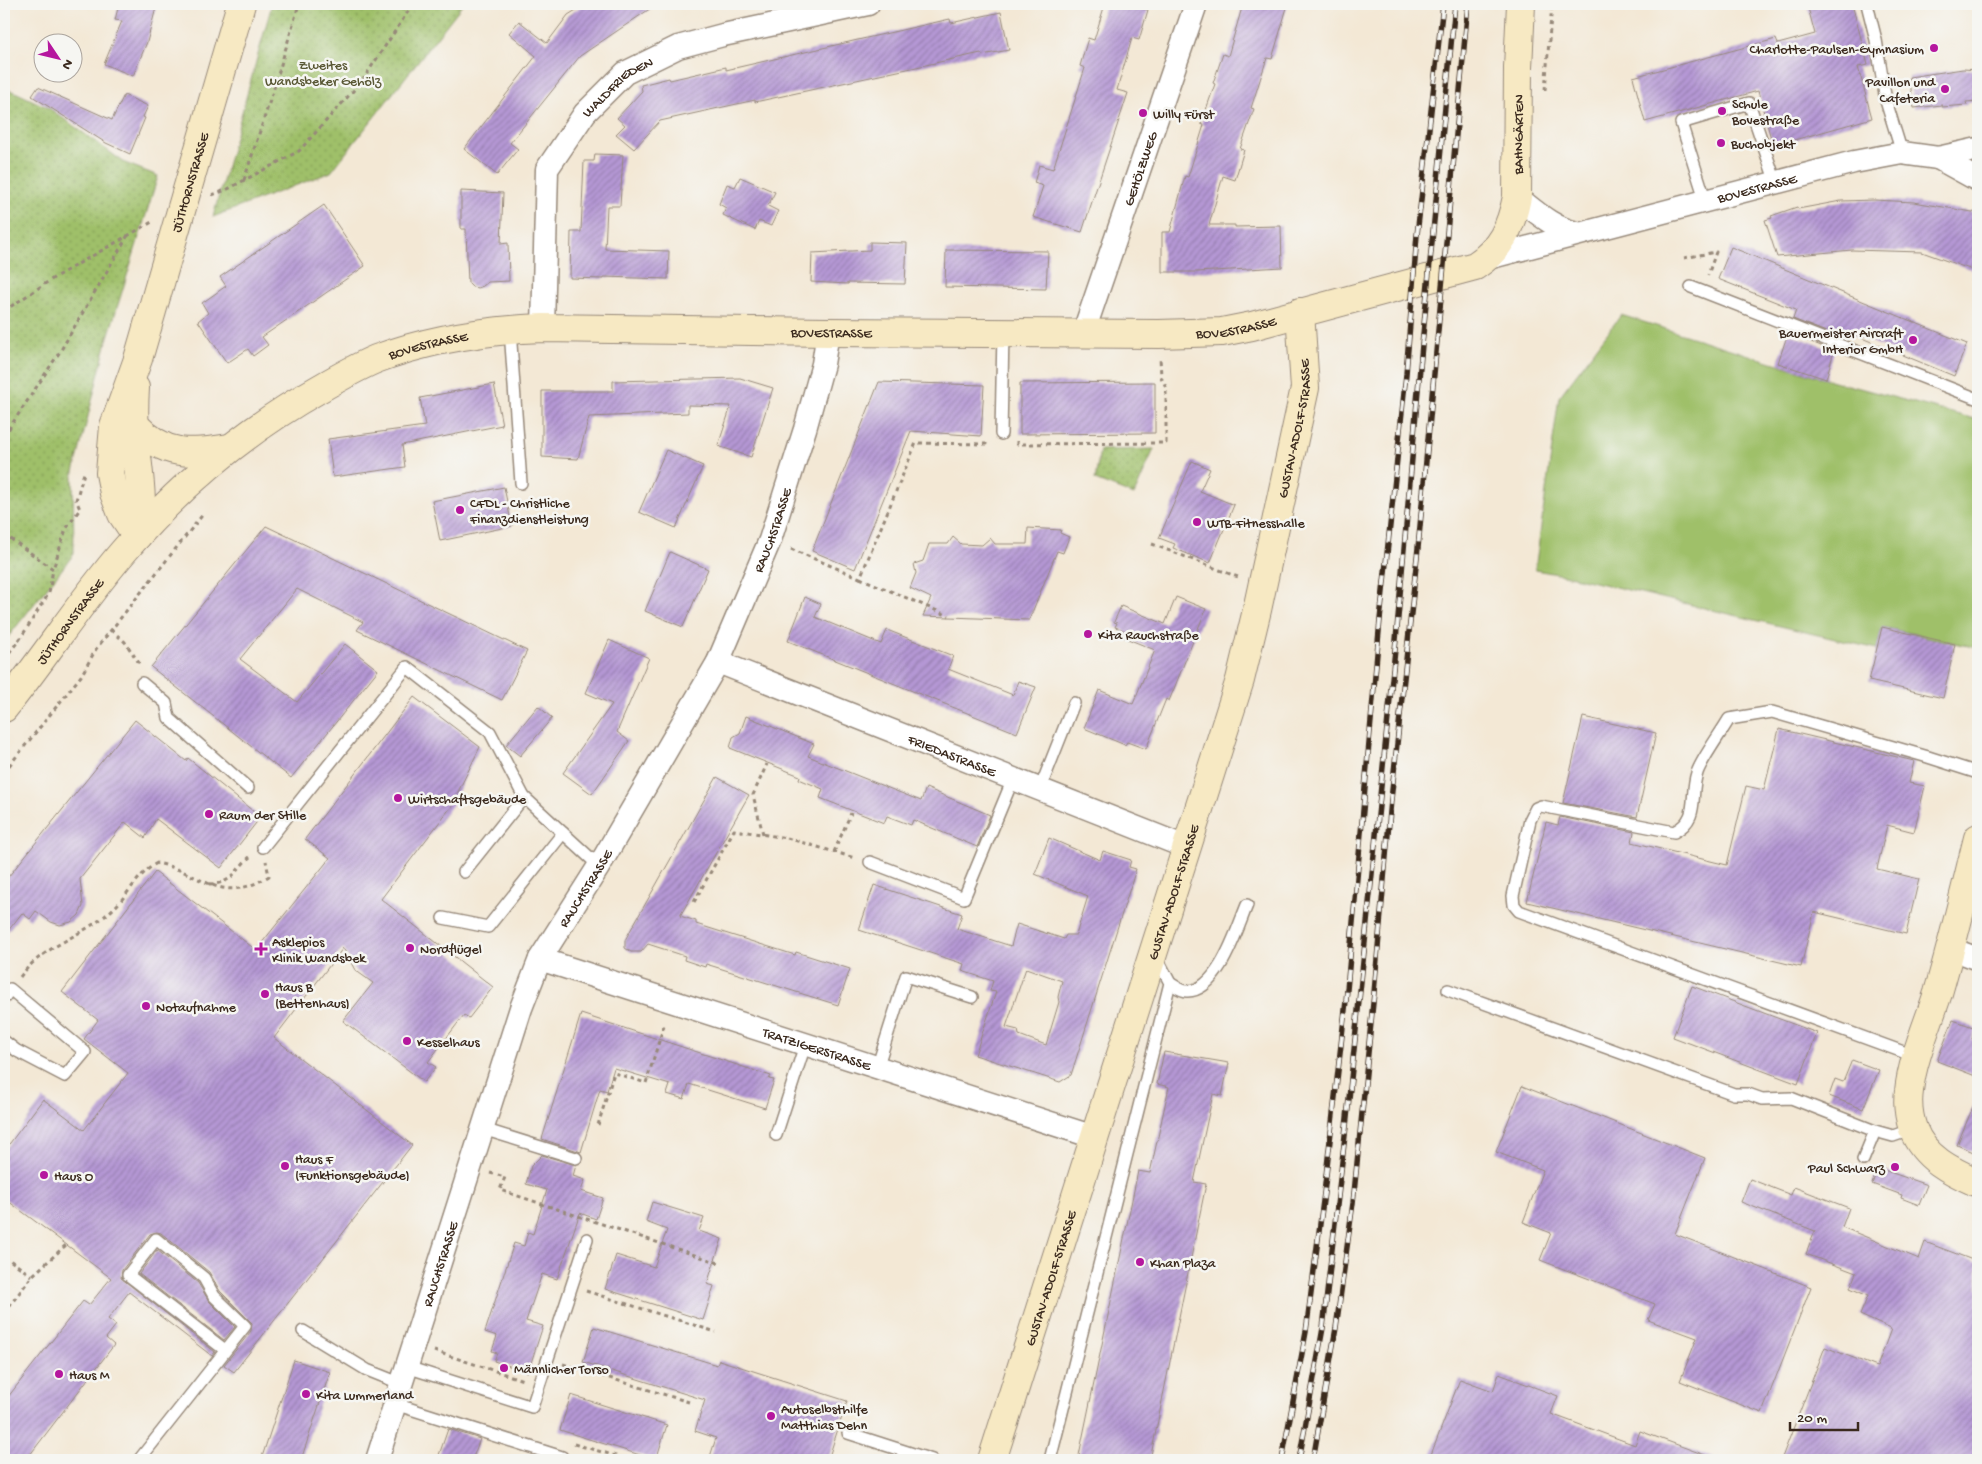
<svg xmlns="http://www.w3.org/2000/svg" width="1982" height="1464" font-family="'Gochi Hand',sans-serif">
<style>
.green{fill:#9fc069;stroke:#6d7544}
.park{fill:url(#park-dots);stroke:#6d7544}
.building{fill:url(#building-hatch);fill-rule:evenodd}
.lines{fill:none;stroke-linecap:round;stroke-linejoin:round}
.lane-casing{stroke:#97897a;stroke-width:14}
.street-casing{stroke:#97897a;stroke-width:25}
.secondary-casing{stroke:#97897a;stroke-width:30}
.path{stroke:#97897a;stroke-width:3;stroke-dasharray:4 4;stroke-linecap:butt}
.lane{stroke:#fff;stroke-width:11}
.street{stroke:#fff;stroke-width:22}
.secondary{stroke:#f7e9c3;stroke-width:28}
.rail-casing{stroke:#3b2a1e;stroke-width:5.5}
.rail{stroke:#f6f6f2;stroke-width:4;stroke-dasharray:11;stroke-linecap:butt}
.poi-dot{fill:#b5179e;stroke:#f6f6f2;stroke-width:2}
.labels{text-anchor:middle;stroke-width:5;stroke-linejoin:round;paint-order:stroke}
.poi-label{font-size:14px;fill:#3b2a1e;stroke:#f6f6f2;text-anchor:start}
.park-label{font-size:14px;fill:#595734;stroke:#f6f6f2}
.street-label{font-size:14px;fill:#3b2a1e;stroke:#f6f6f2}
</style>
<defs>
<pattern id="park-dots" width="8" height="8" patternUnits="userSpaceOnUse" patternTransform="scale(1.25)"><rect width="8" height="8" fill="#9fc069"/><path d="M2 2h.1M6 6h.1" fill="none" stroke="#839c56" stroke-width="1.8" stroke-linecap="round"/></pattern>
<pattern id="building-hatch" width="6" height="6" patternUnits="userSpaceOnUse" patternTransform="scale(1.25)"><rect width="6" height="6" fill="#b598d5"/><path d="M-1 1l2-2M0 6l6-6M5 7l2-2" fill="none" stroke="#947cac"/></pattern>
</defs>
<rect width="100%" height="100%" fill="#f6f6f2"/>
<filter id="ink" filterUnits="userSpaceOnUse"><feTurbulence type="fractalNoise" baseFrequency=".02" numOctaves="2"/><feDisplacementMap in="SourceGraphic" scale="10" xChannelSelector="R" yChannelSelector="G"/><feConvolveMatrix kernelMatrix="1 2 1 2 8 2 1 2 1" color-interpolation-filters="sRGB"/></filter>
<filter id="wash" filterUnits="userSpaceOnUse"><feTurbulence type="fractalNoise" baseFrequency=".0096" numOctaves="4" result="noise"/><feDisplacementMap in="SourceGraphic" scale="20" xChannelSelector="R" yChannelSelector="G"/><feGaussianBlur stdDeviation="1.12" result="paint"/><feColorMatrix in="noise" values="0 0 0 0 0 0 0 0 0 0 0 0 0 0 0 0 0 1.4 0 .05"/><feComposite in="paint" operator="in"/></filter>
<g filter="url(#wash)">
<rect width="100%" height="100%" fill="#f3e8d5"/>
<path class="green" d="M1621 315 1826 379 1978 420V648L1882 627 1877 649 1569 576 1535 570 1559 397Z"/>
<g class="park">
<path d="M272 4H463L331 172 213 217Z"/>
<path d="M4 89 13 91 49 108 125 163 158 176 108 337 73 476 74 554 4 642Z"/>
<path d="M1154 449 1134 495 1095 480 1100 450Z"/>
</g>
<g id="blocks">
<g class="building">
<path d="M119 4H157L147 42 133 76 104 64 122 21 115 20Z"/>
<path d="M586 4H657L580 56 510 143 518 149 497 175 464 149 536 56 509 33 519 21 547 43 568 15Z"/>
<path d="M1105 4H1126L1148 10 1139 40 1132 38 1117 90 1128 93 1082 232 1033 217 1043 186 1034 183 1039 165 1053 169 1085 68 1080 66 1088 38 1094 40Z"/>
<path d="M1243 4H1288L1272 59 1267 58 1251 108 1254 109 1240 149 1244 150 1235 180 1223 176 1209 225H1235V227L1281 226 1282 267 1197 272H1162V232H1170L1185 176 1188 177 1204 125 1201 124 1215 84 1213 83 1223 54 1228 56Z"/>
<path d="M1807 4H1852L1868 65 1858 67 1872 118 1773 146 1758 91 1645 122 1633 77 1776 39 1778 44 1815 34Z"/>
<path d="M1001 12 1009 50 982 55 981 53 755 102V100L660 121 634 149 616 134 625 125 617 118 642 91 641 85 669 78 670 80 726 67V70L950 19 951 23Z"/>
<path d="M1963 69 1978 70V101L1966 102 1967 105 1942 107V105L1914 108 1909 77Z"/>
<path d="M38 87 112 120 124 95 148 106 143 117 145 118 130 154 106 143 32 96Z"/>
<path d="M595 154 623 155 620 206H607L605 249 669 251 668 279 604 277V279L570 278 571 232H581L584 161H594Z"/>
<path d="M740 177 775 192 768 206 778 211 771 226 759 221 755 230 723 215 726 208 719 204 727 184 735 187Z"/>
<path d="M461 191 503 193 501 244 508 243 509 281 488 282 483 286 478 288 472 287 468 283 466 229H461Z"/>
<path d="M1874 200 1914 202 1978 213V272L1922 252 1852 250 1777 257 1765 220 1772 218 1771 216 1797 207 1798 209 1841 201Z"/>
<path d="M324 205 365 266 262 337 268 345 253 356 248 349 227 363 198 321 208 313 202 303 226 286 220 277Z"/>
<path d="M870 242 907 243 905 284 848 283V284L811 282 812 253 870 250Z"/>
<path d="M1731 247 1967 344 1954 376 1852 334 1851 337 1840 333 1839 337 1793 319 1796 310 1718 279Z"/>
<path d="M946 250 1048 251 1046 289 945 287Z"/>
<path d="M1788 333 1834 351 1826 379 1778 363Z"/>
<path d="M740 378 773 388 751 457 718 446 731 406 688 405V413L589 417 578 459 542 457V391H613V381Z"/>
<path d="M879 382 984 385 981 436 911 431 855 569 812 551Z"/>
<path d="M1155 382V433L1020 434V383Z"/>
<path d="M494 384 502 425 402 445 405 467 333 477 328 439 425 426 420 398Z"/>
<path d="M666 450 703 466 676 528 639 512Z"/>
<path d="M1192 461 1210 469 1200 491 1234 505 1210 563 1173 548 1175 544 1159 538Z"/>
<path d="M504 487 512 526 440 541 432 501Z"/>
<path d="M266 526 527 651 502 700 357 630 363 622 297 589 240 659 297 702 345 644 378 670 291 778 151 667Z"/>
<path d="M1028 528 1061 530 1060 533 1069 537 1063 553 1057 551 1029 620 923 616 931 598 910 588 916 573 914 564 923 561 929 544H948L953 537 961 544 982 545 990 538 995 544H1027Z"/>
<path d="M670 552 708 569 683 627 645 611Z"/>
<path d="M805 597 821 604 815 617 881 644 887 630 953 656 948 669 1013 695 1018 681 1036 687 1017 733 788 641Z"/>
<path d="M1176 597 1206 609 1169 701 1166 699 1146 749 1127 742 1125 745 1084 728 1099 690 1133 704 1155 650 1123 637 1126 631 1115 627 1117 623 1114 622 1121 606 1165 624Z"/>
<path d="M1882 627 1955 644 1943 698 1869 681Z"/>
<path d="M609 640 649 658 617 732 629 741 592 794 563 773 612 704 586 693Z"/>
<path d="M414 697 480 747 455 798 457 799 381 899 493 987 469 1018 464 1015 428 1062 436 1067 424 1082 343 1021 373 983 355 970 343 948 274 1038 412 1145 234 1372 224 1365 251 1331 252 1323 220 1291 209 1272 161 1233 157 1232 150 1234 122 1270 121 1278 215 1352 212 1356 129 1292 108 1319 116 1325 106 1338 114 1345 26 1460H4V1402L83 1301 89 1305 111 1278 4 1198V1151L43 1099 84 1130 128 1073 84 1039 98 1020 62 992 155 872 256 950 330 858 305 839Z"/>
<path d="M538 706 552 718 520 756 506 745Z"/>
<path d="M746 716 814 744 808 756 921 801 926 788 990 815 977 847 913 820 911 825 887 816 884 823 820 798 823 789 799 779 800 776 730 748 733 737 740 733Z"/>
<path d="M1583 717 1656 733 1637 817 1563 803Z"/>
<path d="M135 720 186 761 188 758 259 816 256 823 221 868 156 819 145 838 125 822 80 879 83 906 79 915 71 922 60 925 51 922 36 911 30 919 22 913 4 936V882Z"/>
<path d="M1779 729 1914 761 1909 783 1925 786 1914 832 1887 825 1877 869 1919 879 1906 934 1814 912 1801 967 1527 902 1546 822 1558 825 1560 817 1634 832 1632 842 1727 865 1746 786 1764 790Z"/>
<path d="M717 777 749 795 680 916 696 921V924L795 955 796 952 850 969 838 1005 706 964 705 967 684 960 685 956 648 944 641 952H631L625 948V940Z"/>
<path d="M1049 838 1100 860 1103 851 1131 860 1129 867 1136 869 1071 1075 1060 1082 975 1055 996 992 990 991 993 981 962 971 964 964 859 930 874 885 962 914 957 929 1011 946 1017 924 1064 939 1066 935H1076L1088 896 1035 874ZM1026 968 1062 981 1058 997 1059 1002 1046 1045 1019 1035 1018 1030 1006 1027Z"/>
<path d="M1692 986 1817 1033 1798 1084 1673 1037Z"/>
<path d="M581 1014 771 1076 769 1079 774 1080 765 1108 689 1084 684 1099 667 1094 670 1085 614 1068 607 1091 600 1089 581 1152 542 1139Z"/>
<path d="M1953 1020 1976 1028 1972 1039 1978 1042V1077L1937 1061Z"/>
<path d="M1164 1052 1229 1063 1222 1096 1213 1094 1194 1182 1206 1184 1150 1460H1078L1138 1171 1150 1173 1169 1087 1157 1084Z"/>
<path d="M1852 1060 1879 1070 1863 1109 1829 1096 1835 1079 1843 1082Z"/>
<path d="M1522 1086 1705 1158 1675 1234 1811 1287 1762 1413 1680 1381 1697 1338 1648 1320 1655 1304 1540 1260 1551 1233 1523 1222 1543 1170 1496 1152Z"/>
<path d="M1978 1095V1154L1957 1145Z"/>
<path d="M542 1155 576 1165 573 1176 585 1180 581 1191 603 1198 596 1219 580 1213 557 1279 542 1274 526 1321 543 1326 528 1372 494 1361 497 1353 492 1351 497 1336 485 1332 514 1243 524 1246 528 1232 533 1234 547 1190 526 1184 531 1166Z"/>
<path d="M1878 1168 1927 1185 1919 1205 1901 1198 1902 1195 1872 1184Z"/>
<path d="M1750 1179 1791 1195 1794 1187 1849 1208 1842 1227 1919 1259 1925 1242 1978 1262V1460H1781L1825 1347 1877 1367 1891 1329 1860 1315 1868 1296 1850 1288 1856 1273 1806 1254 1815 1231 1741 1202Z"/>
<path d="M652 1202 704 1218 699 1231 722 1239 707 1284 714 1286 703 1320 605 1289 616 1255 654 1267 667 1230 646 1222Z"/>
<path d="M157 1250 198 1283 209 1301 235 1327 224 1340 139 1274Z"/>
<path d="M594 1327 717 1365 719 1360 847 1401 828 1460H709L716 1438 695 1431 705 1400 583 1362Z"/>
<path d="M294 1360 330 1372 301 1460H261Z"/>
<path d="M1499 1374 1558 1396 1551 1414 1635 1445 1640 1431 1713 1458V1460H1429L1460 1379 1493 1391Z"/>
<path d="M571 1395 667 1425 656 1460 560 1430Z"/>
<path d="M448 1429 480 1439 472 1460H444L445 1457 439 1455Z"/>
</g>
</g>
</g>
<g filter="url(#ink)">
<use href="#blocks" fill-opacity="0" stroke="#97897a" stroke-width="1"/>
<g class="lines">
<g class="lane-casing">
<g id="lane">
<path d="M1867 4 1876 40 1886 101 1902 153"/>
<path d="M1706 202 1681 123 1749 103 1776 183"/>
<path d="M1691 287 1978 399"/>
<path d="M510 330 521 483"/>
<path d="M1001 434 1003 333"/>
<path d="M142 683 166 703 169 718 248 788"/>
<path d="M1040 789 1074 703"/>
<path d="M263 847 407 667 490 732 524 797 599 866"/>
<path d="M870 862 964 898 1013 779"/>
<path d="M464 872 524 797"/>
<path d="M443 918 488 927 563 833"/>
<path d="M1170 983C1175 986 1181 991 1187 991 1218 992 1237 929 1247 905"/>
<path d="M1448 990 1734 1094H1748L1762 1099 1791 1098 1875 1131 1863 1160"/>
<path d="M4 998 10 989 85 1052 65 1076 17 1051 4 1041"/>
<path d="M1917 1057 1519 911 1514 905 1513 896 1530 820 1536 808 1541 806 1674 832C1701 818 1689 797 1697 773 1701 760 1721 733 1729 719L1772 712 1928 757 1978 773"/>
<path d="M877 1068 906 976 972 997"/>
<path d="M483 1129 576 1158"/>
<path d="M1875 1131 1893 1136 1913 1129"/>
<path d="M776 1135 805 1045"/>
<path d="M303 1331 367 1370 402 1384"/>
<path d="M407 1367 532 1407 587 1239"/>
<path d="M395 1404 562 1457"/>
<path d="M848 1433 932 1460"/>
<path d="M139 1460 245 1326 214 1296 204 1278 156 1239 128 1275 225 1350"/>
<path d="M1050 1460 1170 983 1156 956"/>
</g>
</g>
<g class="street-casing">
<g id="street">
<path d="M1938 158 1978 180"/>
<path d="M1517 197C1536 212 1553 228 1577 233"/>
<path id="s1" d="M1488 258 1854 162 1902 153 1938 158 1978 149"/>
<path id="s2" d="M543 328 547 169 585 113 625 73 678 47 723 35 868 4"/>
<path id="s3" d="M1083 334 1196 4"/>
<path id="s4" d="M718 662 1188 848"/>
<path d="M1951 949 1978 959"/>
<path id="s5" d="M540 959 1094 1137"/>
<path id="s6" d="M377 1460 521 1008 540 959 599 866 718 662 770 540 805 429 823 364 828 332"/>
</g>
</g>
<g class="secondary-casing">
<g id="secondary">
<path d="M135 388C134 403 134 419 135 435 137 468 146 503 137 536"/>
<path d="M135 425C165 457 188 454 229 448"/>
<path id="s7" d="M137 536 122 514 114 493 110 473 114 426 138 359 241 4"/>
<path id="s8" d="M4 708C45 657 80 602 123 552 180 485 243 432 319 389 338 378 357 367 376 359 430 339 486 330 543 328L828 332 1159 334 1222 332 1252 326 1475 266C1501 249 1511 227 1517 197L1518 68 1521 4"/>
<path d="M1978 838C1965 890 1953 942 1938 993 1928 1024 1912 1060 1909 1091 1907 1104 1909 1117 1913 1129 1924 1158 1951 1171 1978 1183"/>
<path id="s9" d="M992 1460 1240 680 1257 610 1305 388 1300 312"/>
</g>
</g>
<g class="path">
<path d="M1545 90 1552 4"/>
<path d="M244 180 274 88 299 4"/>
<path d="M212 195 226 190 299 151 362 81 413 4"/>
<path d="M1684 258 1716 252 1708 275"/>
<path d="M4 311 55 277 152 222"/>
<path d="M4 436 61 350 128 235"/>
<path d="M1017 441V444L1166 443V387L1161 377 1160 357"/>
<path d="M4 534 53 569 66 529 80 509 76 500 84 473"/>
<path d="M1152 544 1238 577"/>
<path d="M791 549 860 578 916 443 986 444V442"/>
<path d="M860 578 949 616"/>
<path d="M111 630 125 642 141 666"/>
<path d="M4 659 20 639 49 593 53 569"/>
<path d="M4 772 81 676 96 649 204 513"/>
<path d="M763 834 753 795 767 764"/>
<path d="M834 852 851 813"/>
<path d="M209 884C234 884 234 870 250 857"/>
<path d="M694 902 734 830 787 838 855 858"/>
<path d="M20 977C44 944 86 936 115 907 129 893 139 873 157 863 204 873 219 907 269 876L266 861"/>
<path d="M598 1125 614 1073 646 1083 665 1022"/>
<path d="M490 1173 505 1177 500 1190 722 1264"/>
<path d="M4 1256 32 1276"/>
<path d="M586 1291 716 1332"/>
<path d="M4 1313 32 1276 66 1245"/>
<path d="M434 1351 523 1380"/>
<path d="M563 1364 689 1402"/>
<path d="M574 1444 630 1460"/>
</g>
<use href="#lane" class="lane"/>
<use href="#street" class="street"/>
<use href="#secondary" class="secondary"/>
<g class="rail-casing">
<g id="rail">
<path d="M1282 1460 1306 1332 1324 1193 1346 1001 1380 620 1406 374 1417 235 1443 4"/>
<path d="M1299 1460 1323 1328 1347 1118 1396 640 1422 345 1455 4"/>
<path d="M1313 1460 1336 1328 1353 1203 1374 993 1391 800 1418 548 1468 4"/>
</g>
</g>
<use href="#rail" class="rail"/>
</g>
</g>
<g class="poi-dot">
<circle cx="1934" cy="48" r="5"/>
<circle cx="1945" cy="89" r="5"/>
<circle cx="1722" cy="111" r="5"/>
<circle cx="1143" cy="113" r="5"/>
<circle cx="1721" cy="143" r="5"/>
<circle cx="1913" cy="340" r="5"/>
<circle cx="460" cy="510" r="5"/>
<circle cx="1197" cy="522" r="5"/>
<circle cx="1088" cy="634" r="5"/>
<circle cx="398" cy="798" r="5"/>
<circle cx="209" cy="814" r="5"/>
<circle cx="410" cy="948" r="5"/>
<path d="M258.5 941.5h5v5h5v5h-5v5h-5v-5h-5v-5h5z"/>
<circle cx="265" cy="994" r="5"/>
<circle cx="146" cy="1006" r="5"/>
<circle cx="407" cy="1041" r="5"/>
<circle cx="285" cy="1166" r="5"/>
<circle cx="1895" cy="1167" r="5"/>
<circle cx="44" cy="1175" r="5"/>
<circle cx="1140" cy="1262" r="5"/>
<circle cx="504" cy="1368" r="5"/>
<circle cx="59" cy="1374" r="5"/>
<circle cx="306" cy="1394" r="5"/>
<circle cx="771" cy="1416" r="5"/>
</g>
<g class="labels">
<g class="poi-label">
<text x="1924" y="53" text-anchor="end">Charlotte-Paulsen-Gymnasium</text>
<text x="1935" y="86" text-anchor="end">Pavillon und<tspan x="1935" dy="16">Cafeteria</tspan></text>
<text x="1732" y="108">Schule<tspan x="1732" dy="16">Bovestraße</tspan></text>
<text x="1153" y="118">Willy Fürst</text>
<text x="1731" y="148">Buchobjekt</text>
<text x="1903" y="337" text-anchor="end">Bauermeister Aircraft<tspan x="1903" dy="16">Interior GmbH</tspan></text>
<text x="470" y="507">CFDL - Christliche<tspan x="470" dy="16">Finanzdienstleistung</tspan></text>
<text x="1207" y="527">WTB-Fitnesshalle</text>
<text x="1098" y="639">Kita Rauchstraße</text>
<text x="408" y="803">Wirtschaftsgebäude</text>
<text x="219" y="819">Raum der Stille</text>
<text x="272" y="946">Asklepios<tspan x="272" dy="16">Klinik Wandsbek</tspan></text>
<text x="420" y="953">Nordflügel</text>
<text x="275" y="991">Haus B<tspan x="275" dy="16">(Bettenhaus)</tspan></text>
<text x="156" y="1011">Notaufnahme</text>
<text x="417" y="1046">Kesselhaus</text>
<text x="295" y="1163">Haus F<tspan x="295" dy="16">(Funktionsgebäude)</tspan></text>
<text x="1885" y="1172" text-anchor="end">Paul Schwarz</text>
<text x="54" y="1180">Haus O</text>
<text x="1150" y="1267">Khan Plaza</text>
<text x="514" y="1373">Männlicher Torso</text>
<text x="69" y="1379">Haus M</text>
<text x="316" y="1399">Kita Lummerland</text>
<text x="781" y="1413">Autoselbsthilfe<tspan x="781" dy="16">Matthias Dehn</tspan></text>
</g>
<g class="park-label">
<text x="323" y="69">Zweites<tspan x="323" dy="16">Wandsbeker Gehölz</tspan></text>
</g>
<g class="street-label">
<text dy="5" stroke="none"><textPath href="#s2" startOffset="269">WALDFRIEDEN</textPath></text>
<text dy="5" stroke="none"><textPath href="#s8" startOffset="1774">BAHNGÄRTEN</textPath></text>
<text dy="5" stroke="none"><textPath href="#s3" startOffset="175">GEHÖLZWEG</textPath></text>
<text dy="5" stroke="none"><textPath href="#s7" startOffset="372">JÜTHORNSTRASSE</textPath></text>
<text dy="5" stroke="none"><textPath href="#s1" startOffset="278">BOVESTRASSE</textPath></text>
<text dy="5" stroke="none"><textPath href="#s8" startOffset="1381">BOVESTRASSE</textPath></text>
<text dy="5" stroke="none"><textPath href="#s8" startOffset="976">BOVESTRASSE</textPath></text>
<text dy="5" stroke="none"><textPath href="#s8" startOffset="571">BOVESTRASSE</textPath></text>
<text dy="5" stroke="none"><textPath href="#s9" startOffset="1076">GUSTAV-ADOLF-STRASSE</textPath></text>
<text dy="5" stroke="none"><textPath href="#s6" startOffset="1016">RAUCHSTRASSE</textPath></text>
<text dy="5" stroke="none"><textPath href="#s8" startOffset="109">JÜTHORNSTRASSE</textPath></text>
<text dy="5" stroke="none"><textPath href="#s4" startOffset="252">FRIEDASTRASSE</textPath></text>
<text dy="5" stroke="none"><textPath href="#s6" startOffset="611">RAUCHSTRASSE</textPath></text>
<text dy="5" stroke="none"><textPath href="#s9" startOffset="596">GUSTAV-ADOLF-STRASSE</textPath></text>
<text dy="5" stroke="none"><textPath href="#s5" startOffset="291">TRATZIGERSTRASSE</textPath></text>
<text dy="5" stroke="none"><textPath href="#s6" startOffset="206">RAUCHSTRASSE</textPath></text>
<text dy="5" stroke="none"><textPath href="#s9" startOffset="191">GUSTAV-ADOLF-STRASSE</textPath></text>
</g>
</g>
<rect width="1982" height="1464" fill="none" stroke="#f6f6f2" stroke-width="20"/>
<g transform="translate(58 58) rotate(125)"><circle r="24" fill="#f6f6f2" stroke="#aba49d"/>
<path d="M0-4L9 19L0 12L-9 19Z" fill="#b5179e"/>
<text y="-8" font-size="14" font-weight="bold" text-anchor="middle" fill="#3b2a1e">N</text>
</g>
<path d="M1790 1422v8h68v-8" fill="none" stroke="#3b2a1e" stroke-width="2.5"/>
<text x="1797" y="1422" font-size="15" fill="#3b2a1e" stroke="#f6f6f2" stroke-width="4" paint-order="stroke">20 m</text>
</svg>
